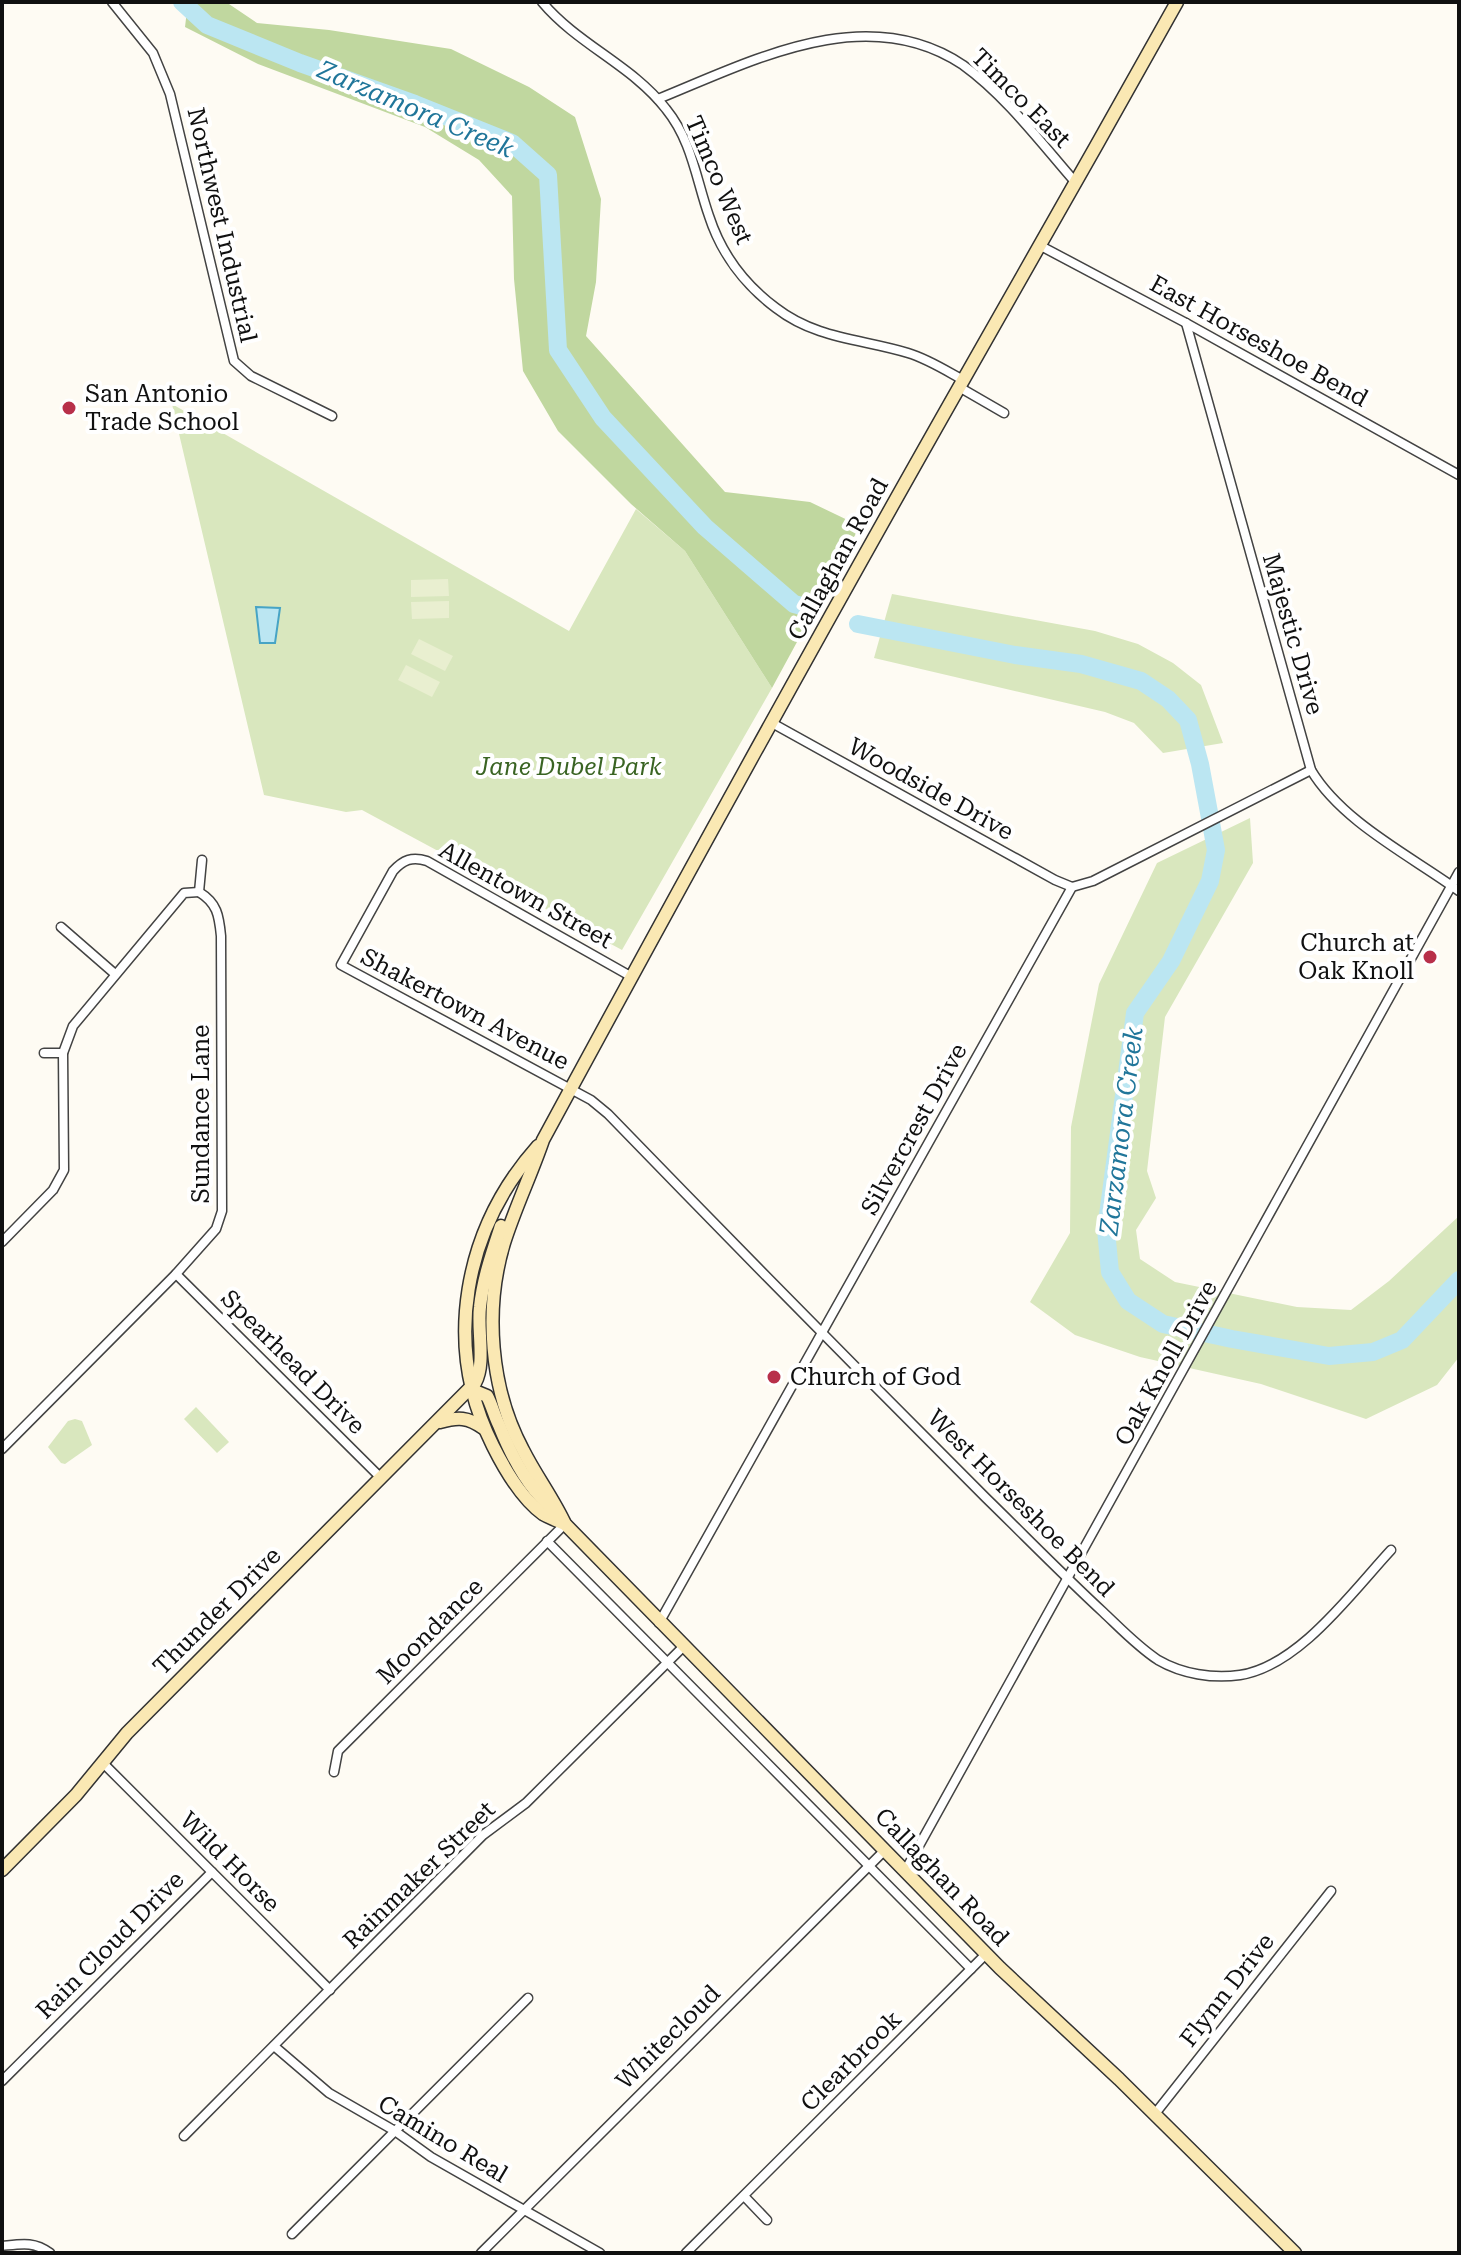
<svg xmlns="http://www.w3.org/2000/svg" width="1461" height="2255" font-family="'Roboto Serif',serif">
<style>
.green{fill:#d9e7be}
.forest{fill:#c0d79f}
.pitch{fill:#e9efd0}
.water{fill:#bbe6f2;stroke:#47a4c5;stroke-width:2}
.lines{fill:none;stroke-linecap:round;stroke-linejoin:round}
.river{stroke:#bbe6f2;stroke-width:18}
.street-casing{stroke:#434343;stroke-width:11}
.secondary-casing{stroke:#323232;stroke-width:15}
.street{stroke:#fff;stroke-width:8}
.secondary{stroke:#fae8b3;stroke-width:12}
.poi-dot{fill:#b8304a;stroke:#fff;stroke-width:3}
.labels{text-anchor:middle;stroke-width:8;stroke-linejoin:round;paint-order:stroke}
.street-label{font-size:24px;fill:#101010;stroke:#fff}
.poi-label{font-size:24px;fill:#101010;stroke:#fff;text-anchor:start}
.park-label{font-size:24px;font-style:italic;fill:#3a6423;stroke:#fff}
.water-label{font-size:26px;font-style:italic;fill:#20769a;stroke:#fff}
</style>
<rect width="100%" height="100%" fill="#fefbf3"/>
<g class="green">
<path d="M172 404 569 631 636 509 685 551 772 688 622 950 362 810 346 812 264 795Z"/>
<path d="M892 594 1095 631 1138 644 1173 663 1201 685 1223 743 1163 753 1134 723 1105 712 874 658Z"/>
<path d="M1250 818 1253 863 1165 1017 1147 1171 1156 1198 1136 1230 1140 1259 1175 1282 1297 1307 1351 1310 1389 1281 1459 1216V1357L1437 1385 1366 1419 1261 1384 1140 1357 1075 1335 1030 1302 1070 1233 1071 1127 1099 984 1157 863Z"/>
<path d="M196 1407 229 1442 217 1453 184 1419Z"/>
<path d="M75 1419 82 1421 92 1445 65 1464 61 1463 48 1447 68 1421Z"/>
</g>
<path class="forest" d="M188 2H226L257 23 329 30 451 49 529 87 575 117 601 199 596 282 586 336 725 492 810 502 860 526 772 688 685 551 631 504 558 431 523 371 514 279 512 196 479 160 425 127 258 64 185 27Z"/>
<g class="pitch">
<path d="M448 579 449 596 411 597V580Z"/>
<path d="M449 601V618L412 619 411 602Z"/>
<path d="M419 639 453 656 445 671 411 654Z"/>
<path d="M406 665 440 682 432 697 398 680Z"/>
</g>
<path class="water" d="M256 607 280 608 275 643H260Z"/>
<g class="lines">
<g class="river">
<path d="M182 2 207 25 300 63 415 104 512 143 548 175 558 350 603 418 705 527 794 604 813 609"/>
<path d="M858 624 1015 655 1081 664 1141 681 1168 699 1188 720 1200 764 1216 850 1210 881 1171 961 1135 1013 1106 1230 1110 1272 1128 1301 1163 1324 1232 1339 1329 1356 1373 1352 1402 1340 1459 1280"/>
</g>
<g class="street-casing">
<g id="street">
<path d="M112 2 153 53 170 94 234 361 251 376 332 416"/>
<path d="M542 2C578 45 632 65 666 109 692 141 696 179 709 216 721 253 745 285 776 308 816 339 862 339 908 353 928 359 945 370 963 380"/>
<path d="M658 99C752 61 866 0 963 65 1006 96 1041 143 1076 183"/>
<path d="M1039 245 1186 323 1459 475"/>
<path d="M1186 323 1311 770C1342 822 1411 856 1459 891"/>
<path d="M959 387 1004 413"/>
<path d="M772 723 1055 880 1072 887"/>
<path d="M199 892 202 860"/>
<path d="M61 927 115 974"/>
<path d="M632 977 427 861C412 856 403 860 393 871L341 965 591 1100 608 1114C733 1243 859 1371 986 1498 1025 1536 1063 1575 1103 1612 1121 1629 1138 1647 1158 1660 1182 1674 1213 1679 1240 1675 1299 1666 1352 1592 1391 1550"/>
<path d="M44 1053H63"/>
<path d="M2 1242 53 1190 64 1170 63 1053 73 1026 184 893 199 892"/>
<path d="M176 1274 381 1478"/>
<path d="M2 1449 176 1274 216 1229 222 1211 221 936C219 915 217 903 199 892"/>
<path d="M547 1541 971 1969"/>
<path d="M659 1623 1072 887 1093 881 1311 770"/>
<path d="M102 1762 330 1990"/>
<path d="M334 1772 338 1751 565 1524"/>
<path d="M905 1871 1459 872"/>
<path d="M274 2046 329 2093 395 2131 431 2157 600 2253"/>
<path d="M2 2081 212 1872"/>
<path d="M1154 2115 1331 1891"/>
<path d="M184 2136 483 1835 526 1803 684 1646"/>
<path d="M744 2196 767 2220"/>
<path d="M292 2234 528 1998"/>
<path d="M2 2246C21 2244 34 2241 50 2253"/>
<path d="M481 2253 885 1850"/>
<path d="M686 2253 986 1954"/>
</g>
</g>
<g class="secondary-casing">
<g id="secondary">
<path d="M1177 2C1106 130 1033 256 961 384 819 634 680 887 543 1140 531 1175 515 1208 504 1243 484 1309 490 1389 523 1450 536 1476 553 1498 565 1524L1000 1968 1119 2079 1295 2253"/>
<path d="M538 1146C464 1229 442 1345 493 1446 504 1468 522 1499 543 1514 550 1518 558 1521 565 1524"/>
<path d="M470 1389 487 1396C492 1405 494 1415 499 1425 511 1455 530 1494 558 1512"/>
<path d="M440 1422C458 1417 468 1417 483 1428"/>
<path d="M2 1870 76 1795 127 1733 475 1383C486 1363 477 1330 480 1307 483 1279 492 1253 501 1226"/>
</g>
</g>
<use href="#street" class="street"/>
<use href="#secondary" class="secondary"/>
</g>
<g class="poi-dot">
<circle cx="69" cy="408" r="8"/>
<circle cx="1430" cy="957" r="8"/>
<circle cx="774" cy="1377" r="8"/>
</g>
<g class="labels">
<g class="street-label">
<text transform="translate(1021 98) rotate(45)" y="8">Timco East</text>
<text transform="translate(719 180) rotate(67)" y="8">Timco West</text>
<text transform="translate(222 225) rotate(77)" y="8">Northwest Industrial</text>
<text transform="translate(1259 341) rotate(29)" y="8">East Horseshoe Bend</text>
<text transform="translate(838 559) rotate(-61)" y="8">Callaghan Road</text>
<text transform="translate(1293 634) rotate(74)" y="8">Majestic Drive</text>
<text transform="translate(931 789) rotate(29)" y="8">Woodside Drive</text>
<text transform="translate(526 895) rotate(29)" y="8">Allentown Street</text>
<text transform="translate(465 1009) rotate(28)" y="8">Shakertown Avenue</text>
<text transform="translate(201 1114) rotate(-90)" y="8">Sundance Lane</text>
<text transform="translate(914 1129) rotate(-61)" y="8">Silvercrest Drive</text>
<text transform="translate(293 1362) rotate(45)" y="8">Spearhead Drive</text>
<text transform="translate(1166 1363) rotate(-61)" y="8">Oak Knoll Drive</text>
<text transform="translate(1021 1503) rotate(45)" y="8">West Horseshoe Bend</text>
<text transform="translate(217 1611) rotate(-45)" y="8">Thunder Drive</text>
<text transform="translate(430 1631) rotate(-45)" y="8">Moondance</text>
<text transform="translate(230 1862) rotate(45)" y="8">Wild Horse</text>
<text transform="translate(419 1875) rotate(-44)" y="8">Rainmaker Street</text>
<text transform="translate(942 1877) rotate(46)" y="8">Callaghan Road</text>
<text transform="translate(110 1945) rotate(-45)" y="8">Rain Cloud Drive</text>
<text transform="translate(1227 1990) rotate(-52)" y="8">Flynn Drive</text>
<text transform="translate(668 2037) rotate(-45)" y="8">Whitecloud</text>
<text transform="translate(851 2061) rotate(-45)" y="8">Clearbrook</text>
<text transform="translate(443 2139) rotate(31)" y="8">Camino Real</text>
</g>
<g class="poi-label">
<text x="85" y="402">San Antonio<tspan x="85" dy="28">Trade School</tspan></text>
<text x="1414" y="951" text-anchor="end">Church at<tspan x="1414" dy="28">Oak Knoll</tspan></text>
<text x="790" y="1385">Church of God</text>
</g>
<g class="park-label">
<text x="569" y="775">Jane Dubel Park</text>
</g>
<g class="water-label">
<text transform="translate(416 109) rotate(23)" y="9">Zarzamora Creek</text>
<text transform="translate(1121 1131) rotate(-83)" y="9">Zarzamora Creek</text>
</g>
</g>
<rect width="1461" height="2255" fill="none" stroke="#101010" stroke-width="8"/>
</svg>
